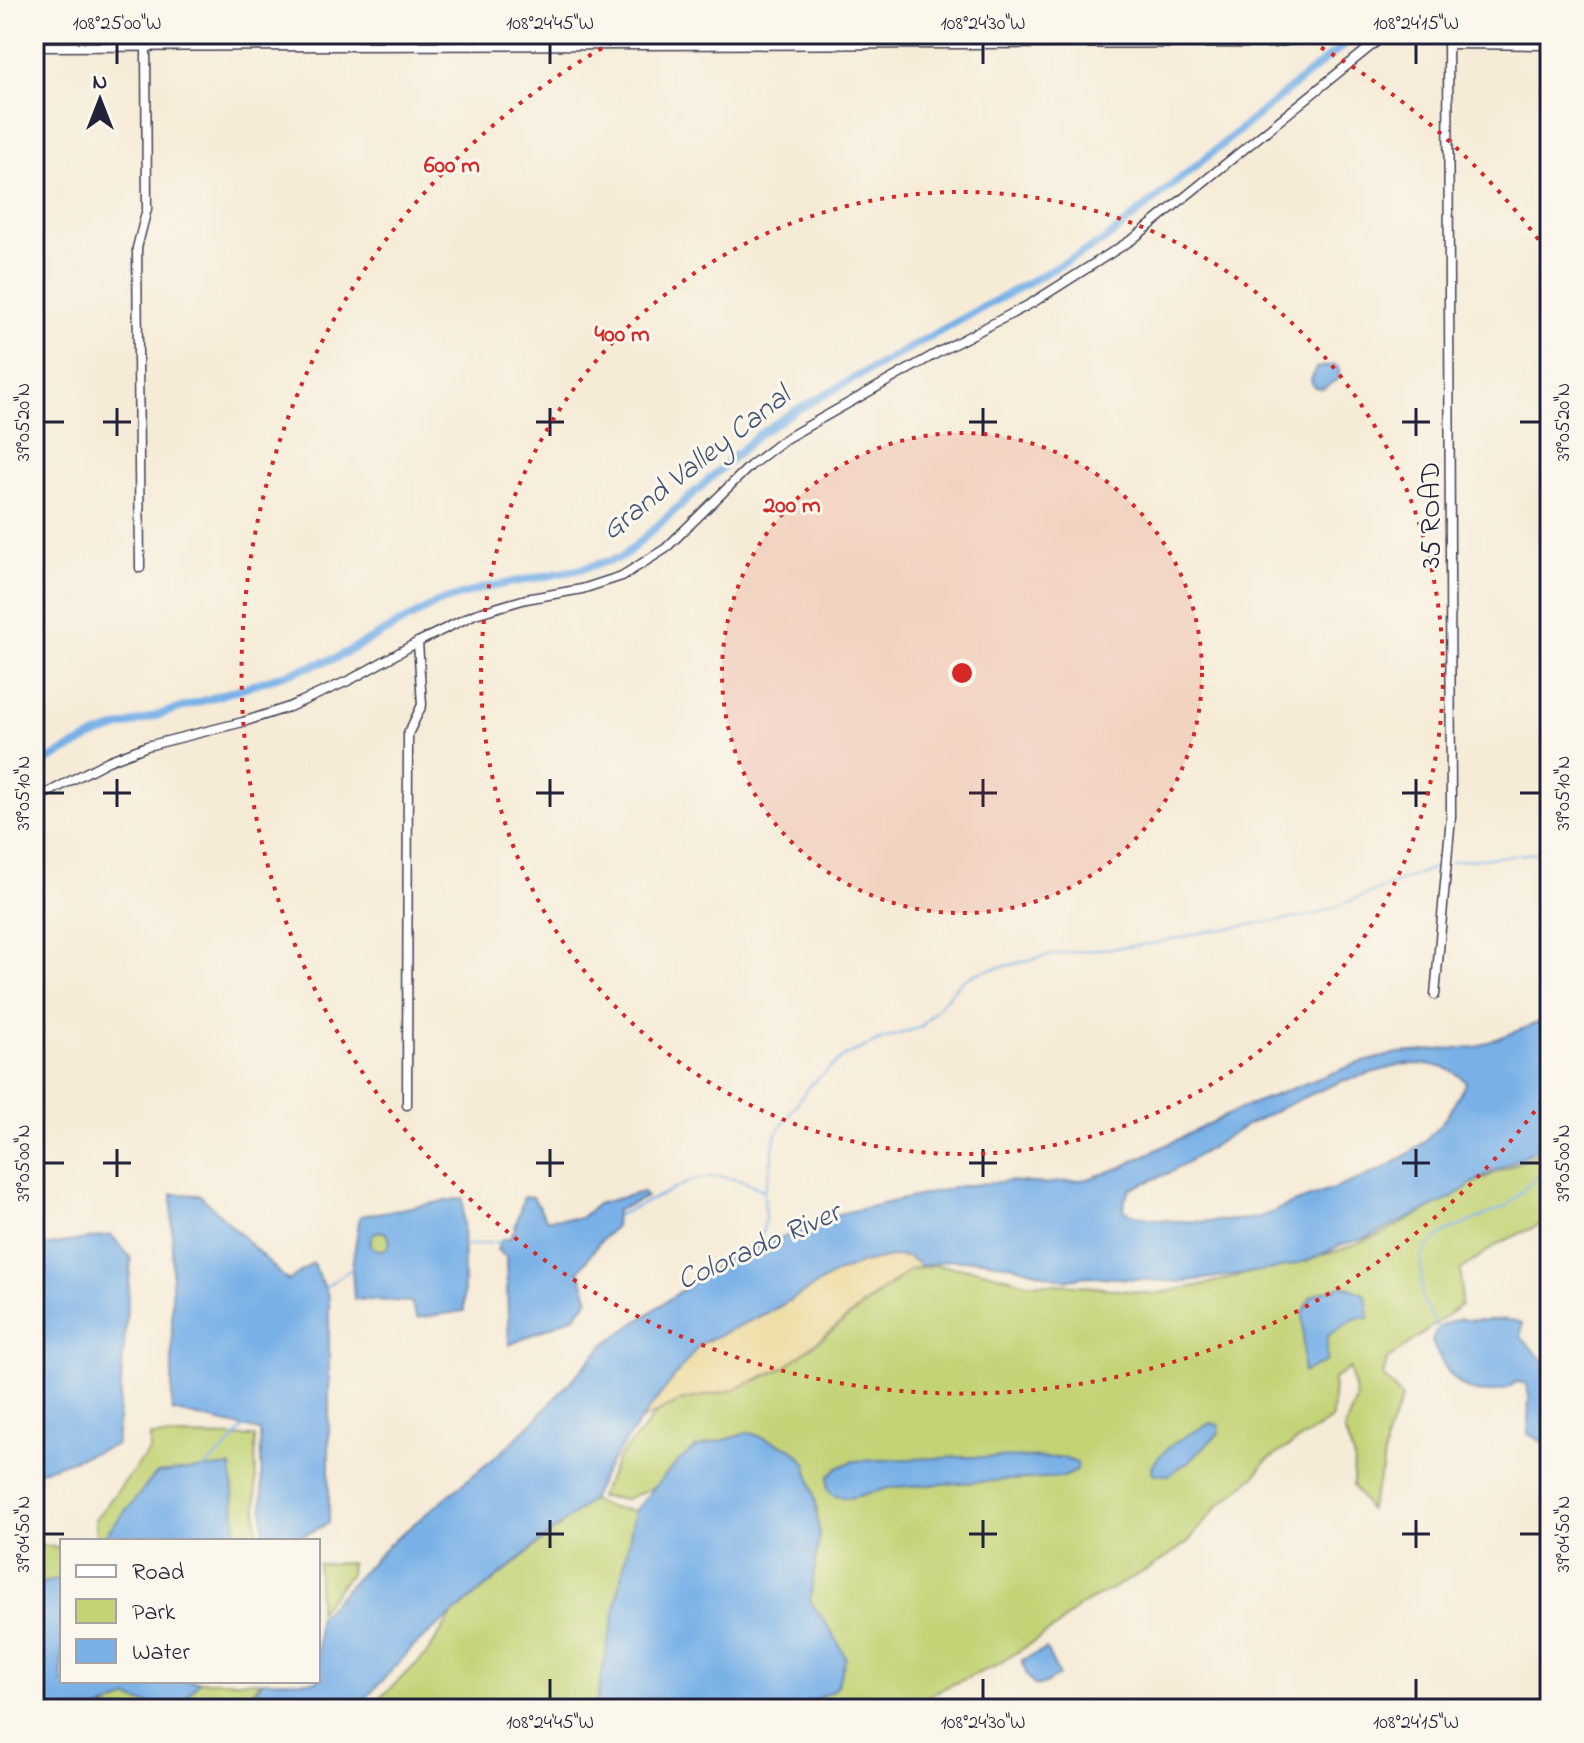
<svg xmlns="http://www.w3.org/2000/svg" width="1584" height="1743" font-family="'Indie Flower',sans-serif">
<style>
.green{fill:#c3d376;stroke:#727a58;stroke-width:2}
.sand{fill:#eeda9e;stroke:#887e6c;stroke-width:2}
.water{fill:#78b0e7;stroke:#4d6991;stroke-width:2;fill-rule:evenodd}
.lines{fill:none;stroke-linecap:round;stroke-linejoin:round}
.stream{stroke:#78b0e7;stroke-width:2}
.canal{stroke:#78b0e7;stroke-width:8}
.minor-casing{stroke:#424052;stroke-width:11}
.minor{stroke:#fff;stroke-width:8}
.ticks{fill:none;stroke:#22223b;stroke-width:3}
.ring{fill:none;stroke:#d62828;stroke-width:4;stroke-dasharray:4 8}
.labels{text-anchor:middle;stroke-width:6;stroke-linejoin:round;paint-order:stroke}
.street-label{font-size:28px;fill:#22223b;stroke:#fbf7ec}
.water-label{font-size:30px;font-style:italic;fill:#405477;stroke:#fbf7ec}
.centre{fill:#d62828;stroke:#fbf7ec;stroke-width:4}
.ring-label{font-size:24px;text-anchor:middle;font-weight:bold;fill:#d62828;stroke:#fbf7ec;stroke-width:6;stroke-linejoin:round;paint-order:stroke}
.neatline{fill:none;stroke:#22223b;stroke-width:3}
.ticks-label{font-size:20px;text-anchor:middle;fill:#22223b}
</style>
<rect width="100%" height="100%" fill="#fbf7ec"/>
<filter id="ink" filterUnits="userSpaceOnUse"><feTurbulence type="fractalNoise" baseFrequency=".0125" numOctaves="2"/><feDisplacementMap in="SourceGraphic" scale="16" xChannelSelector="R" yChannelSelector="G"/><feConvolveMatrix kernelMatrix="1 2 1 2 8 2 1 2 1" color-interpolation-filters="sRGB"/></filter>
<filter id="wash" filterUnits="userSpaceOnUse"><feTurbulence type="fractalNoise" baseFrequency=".006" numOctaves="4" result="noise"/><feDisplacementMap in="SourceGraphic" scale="32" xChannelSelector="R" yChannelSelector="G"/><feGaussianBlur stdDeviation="1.8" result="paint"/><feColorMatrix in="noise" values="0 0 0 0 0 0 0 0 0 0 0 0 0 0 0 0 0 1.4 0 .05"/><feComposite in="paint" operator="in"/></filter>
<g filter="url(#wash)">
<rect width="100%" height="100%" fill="#f6ebd7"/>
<g class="green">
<path d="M1550 1148V1220L1499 1243 1461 1270V1305L1387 1360 1383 1376 1402 1398 1386 1438 1382 1470 1369 1510 1353 1485 1354 1459 1344 1430 1356 1399 1350 1368 1334 1379 1332 1419 1266 1461 1254 1477 1217 1507 1187 1543 1152 1567 1078 1607 1057 1627 995 1666 937 1691 907 1709H797L804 1706 810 1601 819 1537 816 1504 806 1463 793 1449 748 1432 733 1439 695 1448 654 1487 626 1499 599 1497 619 1457 659 1411 683 1400 760 1379 785 1367 910 1270 933 1265 979 1270 1028 1283 1077 1285 1154 1294 1207 1284 1343 1249 1384 1233 1428 1210 1467 1186Z"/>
<circle cx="380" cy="1241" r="10"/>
<path d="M150 1436 255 1437 257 1541H96L95 1519 150 1450Z"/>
<path d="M591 1500 611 1508 638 1511 599 1709H368L426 1655 452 1615Z"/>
<path d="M34 1543 62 1549V1681H261L238 1709H34Z"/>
<path d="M351 1563 350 1574 318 1612V1564Z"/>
</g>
<path class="sand" d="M896 1256 908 1257 922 1266 910 1270 881 1291 785 1367 733 1390 683 1400 640 1421 700 1344 773 1310 837 1273 862 1263Z"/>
<g class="water">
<path d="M1335 365 1339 369V378L1323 389 1314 387 1311 380 1316 368Z"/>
<path d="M1550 1018V1143L1480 1178 1452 1198 1368 1237 1340 1245 1310 1260 1275 1269 1181 1282 1086 1276 1064 1280 1019 1267 984 1260H950L922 1266 908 1257 896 1256 862 1263 837 1273 773 1310 700 1344 640 1421 605 1471 591 1500 414 1646 356 1709H243L263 1681H318V1618L387 1546 505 1449 537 1418 605 1344 738 1251 781 1238 839 1214 961 1186 1009 1181 1044 1184 1088 1179 1122 1167 1241 1108 1356 1064 1398 1053 1476 1047ZM1405 1064C1428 1064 1450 1064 1466 1082 1453 1108 1441 1128 1419 1146 1387 1173 1331 1189 1291 1204 1278 1209 1265 1217 1251 1219 1221 1222 1150 1225 1124 1210L1125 1199 1130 1189 1171 1172 1247 1125 1300 1099 1342 1081Z"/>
<path d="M643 1192 646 1197 616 1211 615 1226 598 1244 579 1271 589 1299 575 1316 509 1345 506 1257 497 1250 502 1239H509L514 1231 524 1196 533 1197 546 1219 581 1218 597 1204Z"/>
<path d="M172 1194 200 1195 288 1281 313 1263 329 1297V1523L292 1541H264L260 1431 172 1411Z"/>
<path d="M463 1198 464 1311 417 1318 411 1302 354 1299 352 1266 360 1216ZM380 1231 386 1233 390 1241 387 1249 378 1250 371 1246C370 1238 372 1233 380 1231Z"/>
<path d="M111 1235 131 1258 116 1445 34 1473V1259L43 1246Z"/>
<path d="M1343 1285 1366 1295 1369 1318H1357L1327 1336V1361L1303 1373V1313L1311 1296Z"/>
<path d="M1461 1319C1482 1323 1504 1316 1522 1323L1521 1337 1542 1359 1549 1372 1545 1420 1550 1431V1446L1528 1434 1529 1395 1525 1383 1516 1382C1508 1389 1502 1390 1492 1392 1460 1398 1443 1367 1432 1342 1435 1327 1448 1321 1461 1319Z"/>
<path d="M1211 1423 1219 1425V1433L1189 1461 1169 1475 1153 1474 1152 1467C1164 1445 1189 1434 1211 1423Z"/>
<path d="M748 1432 793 1449 806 1463 816 1504 819 1537 810 1601 832 1632 846 1658 836 1689 797 1709H595L635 1511C648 1495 680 1454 699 1447 715 1441 732 1440 748 1432Z"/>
<path d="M965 1457 1063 1458 1077 1463V1471L1063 1477 893 1487 850 1498 834 1496 828 1490V1477L839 1467 854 1461Z"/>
<path d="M231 1466 237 1541H100L157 1473Z"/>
<path d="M62 1578V1681H200L177 1709H164L128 1698 99 1709H34V1585Z"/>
<path d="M1046 1649 1059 1676 1041 1686 1034 1685 1027 1675 1022 1660Z"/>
</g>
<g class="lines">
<g class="stream">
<path d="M1450 862 1536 853"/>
<path d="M616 1216 696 1179 719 1176 743 1181 763 1190"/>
<path d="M761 1244 765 1217 764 1191 770 1172 775 1136 809 1086 845 1056 880 1040 921 1027 962 980 980 972 1055 954 1152 944 1204 932 1314 915 1444 864"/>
<path d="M463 1246 501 1242"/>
<path d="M325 1287 353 1268"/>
<path d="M1440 1329 1433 1320 1422 1298 1421 1258 1427 1247 1444 1233 1507 1206 1550 1163"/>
<path d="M201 1470 224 1451 245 1426"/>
</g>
<path class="canal" d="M34 767 96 735 336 658 439 602 483 588 577 570 623 557 758 435 793 412 1104 241 1357 34"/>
</g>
</g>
<g filter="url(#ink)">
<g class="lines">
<g class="minor-casing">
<g id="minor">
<path d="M1448 44 1550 45"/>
<path d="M34 47 1273 43 1330 34"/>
<path d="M140 568 137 248 147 209 146 46"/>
<path d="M34 800 108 761 147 746 243 722 289 707 350 680 418 642 475 614 526 599 582 589 622 576 665 549 750 466 785 439 939 352 1032 303 1133 239 1386 34"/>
<path d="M1435 995 1451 816 1448 34"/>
<path d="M407 1105 408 734 422 705 418 642"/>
</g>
</g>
<use href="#minor" class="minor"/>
</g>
</g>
<path class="ticks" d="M117 44V64M550 44V64M983 44V64M1416 44V64M117 408V436M550 408V436M983 408V436M1416 408V436M44 422H64M103 422H131M536 422H564M969 422H997M1402 422H1430M1520 422H1540M117 779V807M550 779V807M983 779V807M1416 779V807M44 793H64M103 793H131M536 793H564M969 793H997M1402 793H1430M1520 793H1540M117 1149V1177M550 1149V1177M983 1149V1177M1416 1149V1177M44 1163H64M103 1163H131M536 1163H564M969 1163H997M1402 1163H1430M1520 1163H1540M550 1520V1548M983 1520V1548M1416 1520V1548M44 1534H64M536 1534H564M969 1534H997M1402 1534H1430M1520 1534H1540M550 1679V1699M983 1679V1699M1416 1679V1699"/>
<circle cx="962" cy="673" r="240" fill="#d62828" fill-opacity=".12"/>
<g class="ring">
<circle cx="962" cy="673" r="240"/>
<circle cx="962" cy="673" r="481"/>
<path d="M1549 1092A721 721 0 1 1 624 36M1300 36A721 721 0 0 1 1549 254"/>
</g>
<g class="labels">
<g class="street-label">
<text transform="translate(1429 515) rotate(-90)" y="10">35 ROAD</text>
</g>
<g class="water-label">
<text transform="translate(695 462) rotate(-38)" y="10">Grand Valley Canal</text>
<text transform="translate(758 1245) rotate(-24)" y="10">Colorado River</text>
</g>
</g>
<circle cx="962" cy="673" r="12" class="centre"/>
<g class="ring-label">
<text x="452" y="172">600 m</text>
<text x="622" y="341">400 m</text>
<text x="792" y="512">200 m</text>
</g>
<rect width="1584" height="1743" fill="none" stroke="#fbf7ec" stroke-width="88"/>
<rect x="60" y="1539" width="260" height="144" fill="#fbf7ec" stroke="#a4a2a5" stroke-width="2"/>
<rect x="76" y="1565" width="40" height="12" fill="#ffffff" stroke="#a4a2a5" stroke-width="2"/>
<text x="132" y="1579" font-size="24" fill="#22223b">Road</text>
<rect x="76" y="1599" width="40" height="24" fill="#c3d376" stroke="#a4a2a5" stroke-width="2"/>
<text x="132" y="1619" font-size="24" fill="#22223b">Park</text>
<rect x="76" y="1639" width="40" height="24" fill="#78b0e7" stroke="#a4a2a5" stroke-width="2"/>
<text x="132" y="1659" font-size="24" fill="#22223b">Water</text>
<g transform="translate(100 100)" stroke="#fbf7ec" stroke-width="6" paint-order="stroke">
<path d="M0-6L14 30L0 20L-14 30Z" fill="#22223b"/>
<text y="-12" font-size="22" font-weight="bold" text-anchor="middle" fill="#22223b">N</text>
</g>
<rect x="44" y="44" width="1496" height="1655" class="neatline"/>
<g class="ticks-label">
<text x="117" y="29">108°25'00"W</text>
<text x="550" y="29">108°24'45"W</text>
<text x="983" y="29">108°24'30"W</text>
<text x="1416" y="29">108°24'15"W</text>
<text transform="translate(22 422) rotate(-90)" y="7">39°05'20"N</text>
<text transform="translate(1562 422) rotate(-90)" y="7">39°05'20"N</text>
<text transform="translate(22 793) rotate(-90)" y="7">39°05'10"N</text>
<text transform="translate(1562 793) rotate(-90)" y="7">39°05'10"N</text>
<text transform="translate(22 1163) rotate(-90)" y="7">39°05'00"N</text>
<text transform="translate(1562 1163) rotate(-90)" y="7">39°05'00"N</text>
<text transform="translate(22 1534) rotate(-90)" y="7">39°04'50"N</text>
<text transform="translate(1562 1534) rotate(-90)" y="7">39°04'50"N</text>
<text x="550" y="1728">108°24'45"W</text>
<text x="983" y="1728">108°24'30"W</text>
<text x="1416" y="1728">108°24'15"W</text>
</g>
</svg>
